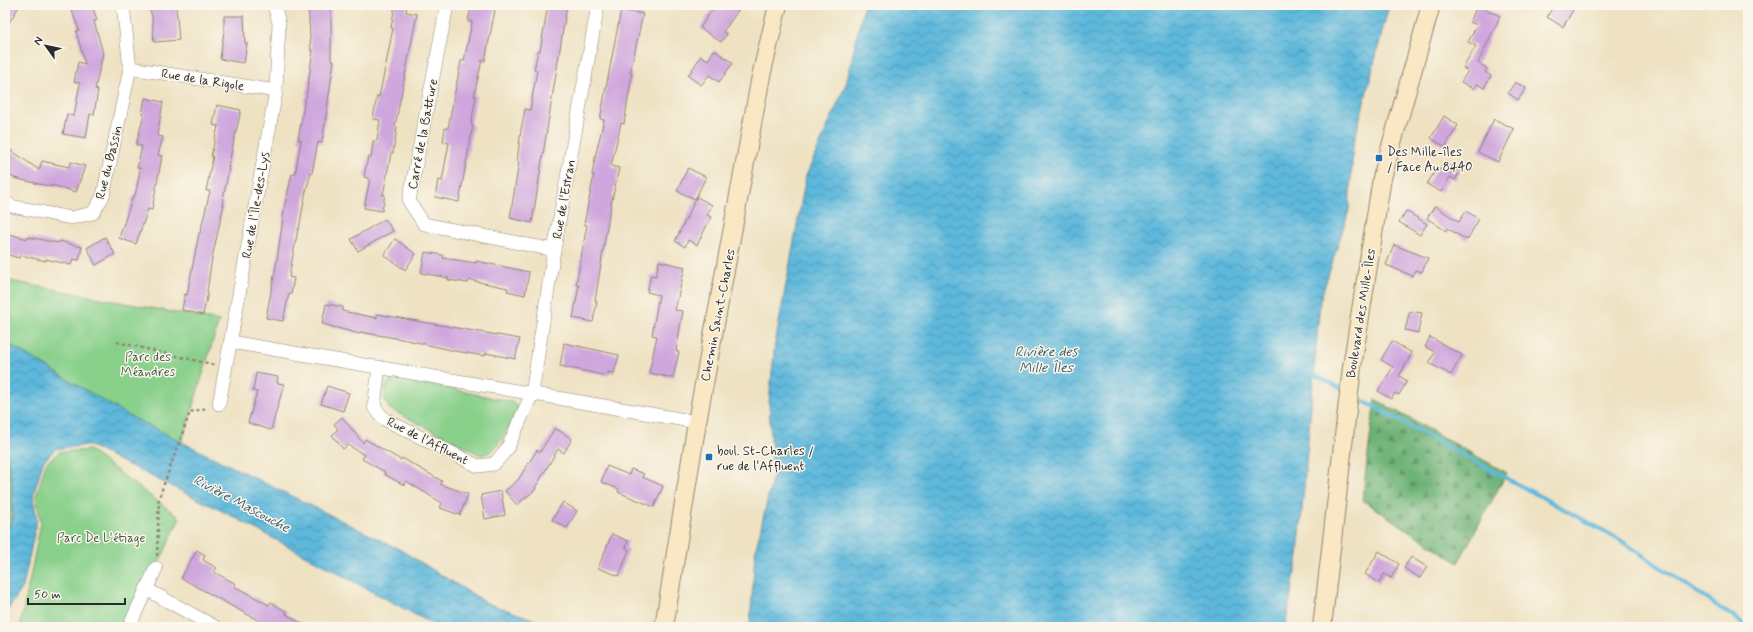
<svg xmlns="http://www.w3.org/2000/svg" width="1753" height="632" font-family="Mynerve,sans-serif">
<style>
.green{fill:#89d08b;stroke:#5a7e5b}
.forest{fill:url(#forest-firs);stroke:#4c6e51}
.water{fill:url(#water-waves);stroke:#447283}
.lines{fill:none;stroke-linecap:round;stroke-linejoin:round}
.stream{stroke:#5db8db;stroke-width:4}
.building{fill:#cfa6dd}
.street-casing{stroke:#8d8677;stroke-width:14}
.secondary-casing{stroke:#8d8677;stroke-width:20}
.path{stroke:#8d8677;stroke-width:2.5;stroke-dasharray:3 3;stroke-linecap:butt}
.street{stroke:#fff;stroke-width:13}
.secondary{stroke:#fae7c3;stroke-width:18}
.poi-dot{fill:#1f6fb2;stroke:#fbf7ec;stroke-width:1.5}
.labels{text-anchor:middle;stroke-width:3;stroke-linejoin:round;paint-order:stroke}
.street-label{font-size:13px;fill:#2b2b2b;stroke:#fbf7ec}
.poi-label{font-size:13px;fill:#2b2b2b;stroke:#fbf7ec;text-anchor:start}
.park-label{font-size:13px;fill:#475d48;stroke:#fbf7ec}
.water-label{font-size:14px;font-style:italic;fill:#3c5c69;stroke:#fbf7ec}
</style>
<defs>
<pattern id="forest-firs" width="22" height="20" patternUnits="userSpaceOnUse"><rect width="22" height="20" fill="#6eb277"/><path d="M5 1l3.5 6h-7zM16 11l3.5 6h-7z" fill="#5b9162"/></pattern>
<pattern id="water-waves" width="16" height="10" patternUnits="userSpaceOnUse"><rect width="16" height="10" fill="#5db8db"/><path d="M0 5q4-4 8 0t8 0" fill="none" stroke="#4d96b2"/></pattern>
</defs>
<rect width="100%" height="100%" fill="#fbf7ec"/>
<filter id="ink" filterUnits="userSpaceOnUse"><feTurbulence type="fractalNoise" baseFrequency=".025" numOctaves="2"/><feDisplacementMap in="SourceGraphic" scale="8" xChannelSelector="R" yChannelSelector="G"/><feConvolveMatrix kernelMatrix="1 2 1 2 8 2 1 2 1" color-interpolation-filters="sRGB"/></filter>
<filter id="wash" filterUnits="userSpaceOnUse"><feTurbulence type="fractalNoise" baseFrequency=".012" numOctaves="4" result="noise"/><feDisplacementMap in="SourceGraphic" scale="16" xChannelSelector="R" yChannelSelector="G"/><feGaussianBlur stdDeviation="0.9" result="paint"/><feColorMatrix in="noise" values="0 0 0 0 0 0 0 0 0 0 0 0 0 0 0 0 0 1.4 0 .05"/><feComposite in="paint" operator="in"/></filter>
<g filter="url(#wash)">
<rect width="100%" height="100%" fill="#efe2c3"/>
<g class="green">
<path d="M5 280 219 321 182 442 129 416 5 342Z"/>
<path d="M396 377 512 402 517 406 518 411C509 425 499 453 481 455L390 409C381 397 383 384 396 377Z"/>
<path d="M89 450 180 518 129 627H20L41 523 36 497 46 463 59 452Z"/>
</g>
<g class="forest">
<path d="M1375 399 1507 473 1458 563 1362 500Z"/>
<path d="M5 442 12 482 13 520 5 533Z"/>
</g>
<g class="water">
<path d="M864 5H1389L1353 146 1349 210 1320 301 1298 556 1285 627H747L750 623 755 553 773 476 769 402 775 344 806 176 846 84Z"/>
<path d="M5 342 129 416 399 549 487 603 530 618 549 627H438L230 515 88 445 55 449 43 462 33 497 37 520 23 587 5 614V533L13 520 12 482 5 442Z"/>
</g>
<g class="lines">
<g class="stream">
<path d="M1313 374 1344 390"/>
<path d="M1354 396 1619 539 1748 627"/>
</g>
</g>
<g id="blocks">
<g class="building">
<path d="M5 5H20L5 29Z"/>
<path d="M80 5H92L97 20 94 21 103 53 95 89 98 90 94 115 90 114 86 138 63 134 67 114 74 116 80 83 74 82 78 62 85 64 76 31 79 30 71 8Z"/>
<path d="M148 5H176L179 40 154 42 152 16Z"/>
<path d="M308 5H331V60L334 61 322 143 318 142 312 173H311L305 195 299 229H298L289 277 294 278 291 294 289 293 283 321 266 318 277 260 285 204 292 174 295 175 301 140H298L305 98H306L313 50 311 51Z"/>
<path d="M395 5H407L406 12 417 14 395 126 397 127 393 153H391L383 195H385L382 211 364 208 370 179 364 177 368 157 371 158 373 141H377L380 120 373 119 377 96 379 97 386 64 393 28H391Z"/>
<path d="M472 5H496L485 61 482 60 474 96H476L471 125H473L459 202 435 197 438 180 442 181 449 143 443 142 445 128H448L461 61H464L472 22 468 21Z"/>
<path d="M548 5H567L532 223 510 218 519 162 517 161 521 130 525 109 530 110 537 70H534L538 51H540Z"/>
<path d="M715 5H742L723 32 727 34 721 42 700 28Z"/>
<path d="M1554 5H1576L1563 27 1547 17Z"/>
<path d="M1477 6 1500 16 1478 63 1487 68 1485 72 1491 76 1484 88 1477 84 1474 89 1461 82 1468 71 1463 68 1476 46 1468 42 1477 25 1470 22Z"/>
<path d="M621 10 643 14 630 73 632 74 624 124 621 123 611 166 619 168 609 214 595 301H597L593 322 573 318 579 285H576L587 225 584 224 594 175H592L596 153 604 120 600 119Z"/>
<path d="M224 16H244L245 43H247L244 63 220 59 224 31Z"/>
<path d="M714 50 733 63 719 82 709 75 701 85 688 76 701 56 708 60Z"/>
<path d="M1515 82 1526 88 1518 100 1508 93Z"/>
<path d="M145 98 163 102 157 136 163 137 158 155 162 156 152 210 148 209 136 244 119 238 133 196H135L139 176 140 168H137L142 146 136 145 144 114H142Z"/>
<path d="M217 105 241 110 228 167 229 168 222 204H224L212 258 207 291 208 292 203 315 182 310 185 294 187 295 199 233H200L210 191H206L213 156H211L218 126 213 125Z"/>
<path d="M1444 116 1458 125 1445 147 1431 138Z"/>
<path d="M1494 119 1514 129 1498 162 1478 152Z"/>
<path d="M5 146 39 170 42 161 69 167 71 162 85 166 76 192 52 185V187L14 178 5 172Z"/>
<path d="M1445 163 1460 172 1455 180 1450 177 1441 192 1427 184 1437 168 1440 170Z"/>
<path d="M688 168 706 177 695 199 677 191Z"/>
<path d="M697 197 712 205 707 215 711 217 697 245 688 240 685 247 675 241Z"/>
<path d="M1435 206 1459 222 1466 211 1479 219 1467 240 1447 228 1446 231 1427 218Z"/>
<path d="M1406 211 1427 224 1420 235 1399 222Z"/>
<path d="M385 219 393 231 358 251 351 239Z"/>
<path d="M5 233 28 239V237L58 243 59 241 82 247 79 260 73 259 71 265 46 259V261L20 255 19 258 5 254Z"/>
<path d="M105 237 115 254 96 265 87 248Z"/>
<path d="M395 239 416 254 405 270 384 255Z"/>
<path d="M1394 245 1428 258 1422 272 1416 270 1413 276 1386 265Z"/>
<path d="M425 252 443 255V258L476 263V261L529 272 525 295 507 291 508 288 469 280 468 283 448 280 449 278 421 273Z"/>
<path d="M659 261 685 267 675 310 683 311 676 351 679 352 673 378 649 373 657 336 652 335 659 295 647 292 651 275 656 276Z"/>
<path d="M326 304 343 307 342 311 377 318V314L520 339 515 359 486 353 485 356 455 351 407 340 360 332V334L322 324Z"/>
<path d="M1410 311 1422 313 1418 333 1405 330Z"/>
<path d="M1430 337 1462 355 1451 375 1429 363 1435 352 1425 347Z"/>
<path d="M1392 341 1412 353 1399 376 1407 381 1399 395 1395 393 1391 399 1378 391 1393 367 1381 360Z"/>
<path d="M564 343 619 355 614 373 608 372V376L560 366Z"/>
<path d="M256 373 278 377 277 383 284 384 271 430 248 423 257 392 253 391Z"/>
<path d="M327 386 349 393 343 411 321 404Z"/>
<path d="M342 417 363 443 365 439 401 460 402 458 442 481 440 484 468 494 460 515 440 508 442 503 406 481 404 485 384 474 385 472 362 459 365 455 348 445 343 449 332 435 338 429 334 424Z"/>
<path d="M555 428 572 439 564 453 558 449 535 488 536 489 517 505 505 491 518 480 537 450 540 452Z"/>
<path d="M607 466 629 475 631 469 644 474 642 477 663 486 654 507 618 492 619 489 601 482Z"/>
<path d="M501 491 505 515 485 519 481 495Z"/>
<path d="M563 502 577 511 567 528 552 520Z"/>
<path d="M612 534 628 541 626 548 629 550 619 576 598 568Z"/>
<path d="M197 550 205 555 203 560 217 568 214 572 236 584 234 586 269 605 271 602 287 612 286 614 308 627H270L181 578Z"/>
<path d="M1379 551 1399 564 1391 578 1384 574 1379 583 1365 574Z"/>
<path d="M1411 557 1427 567 1420 578 1404 568Z"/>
</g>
</g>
</g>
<g filter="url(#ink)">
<use href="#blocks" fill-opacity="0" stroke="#8d8677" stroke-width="1"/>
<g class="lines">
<g class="street-casing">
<g id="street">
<path d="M447 5 409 201 424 224 554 250"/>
<path d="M130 68 276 91"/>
<path d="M5 202 11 206 71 218 93 213 103 196 130 68 123 5"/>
<path d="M231 342 697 422"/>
<path d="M379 367 374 407 384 419 478 466 494 464 507 449 532 394 554 250 598 5"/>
<path d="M219 404 276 91 279 23 274 5"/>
<path d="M146 589 215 627"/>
<path d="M129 627 156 568"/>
</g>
</g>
<g class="secondary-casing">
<g id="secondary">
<path d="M664 627 697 422 761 76 778 5"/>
<path d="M1322 627 1352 367 1382 178 1431 5"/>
</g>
</g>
<g class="path">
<path d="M117 342 215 365"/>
<path d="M157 556 159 498 190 412 207 408"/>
</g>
<use href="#street" class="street"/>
<use href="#secondary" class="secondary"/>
</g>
</g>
<g class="poi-dot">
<rect x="1375" y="154" width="8" height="8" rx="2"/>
<rect x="705" y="453" width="8" height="8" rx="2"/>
</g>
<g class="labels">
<g class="street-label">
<text transform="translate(203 79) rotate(9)" y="5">Rue de la Rigole</text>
<text transform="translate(422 134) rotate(-79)" y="5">Carré de la Batture</text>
<text transform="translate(108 162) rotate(-76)" y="5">Rue du Bassin</text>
<text transform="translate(563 199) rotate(-80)" y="5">Rue de l'Estran</text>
<text transform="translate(255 205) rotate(-80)" y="5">Rue de l'Île-des-Lys</text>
<text transform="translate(1360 313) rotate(-81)" y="5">Boulevard des Mille-Îles</text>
<text transform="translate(717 315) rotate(-79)" y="5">Chemin Saint-Charles</text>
<text transform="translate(428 440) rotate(27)" y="5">Rue de l'Affluent</text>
</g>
<g class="poi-label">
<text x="1387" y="156">Des Mille-îles<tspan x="1387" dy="15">/ Face Au 8440</tspan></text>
<text x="717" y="455">boul. St-Charles /<tspan x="717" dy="15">rue de l'Affluent</tspan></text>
</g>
<g class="park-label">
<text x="148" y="361">Parc des<tspan x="148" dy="15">Méandres</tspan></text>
<text x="101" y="542">Parc De L'étiage</text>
</g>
<g class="water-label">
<text x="1046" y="356">Rivière des<tspan x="1046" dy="16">Mille Îles</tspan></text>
<text transform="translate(242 503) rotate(28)" y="5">Rivière Mascouche</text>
</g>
</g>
<rect width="1753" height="632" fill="none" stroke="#fbf7ec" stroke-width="20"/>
<g transform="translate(46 46) rotate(303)" stroke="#fbf7ec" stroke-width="3" paint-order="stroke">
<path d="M0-3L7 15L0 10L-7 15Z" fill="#2b2b2b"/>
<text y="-6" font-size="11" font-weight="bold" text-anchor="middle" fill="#2b2b2b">N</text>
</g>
<path d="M28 598v6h97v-6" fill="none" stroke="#2b2b2b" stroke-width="2"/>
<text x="34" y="598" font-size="12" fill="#2b2b2b" stroke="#fbf7ec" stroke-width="3" paint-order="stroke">50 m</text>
</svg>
